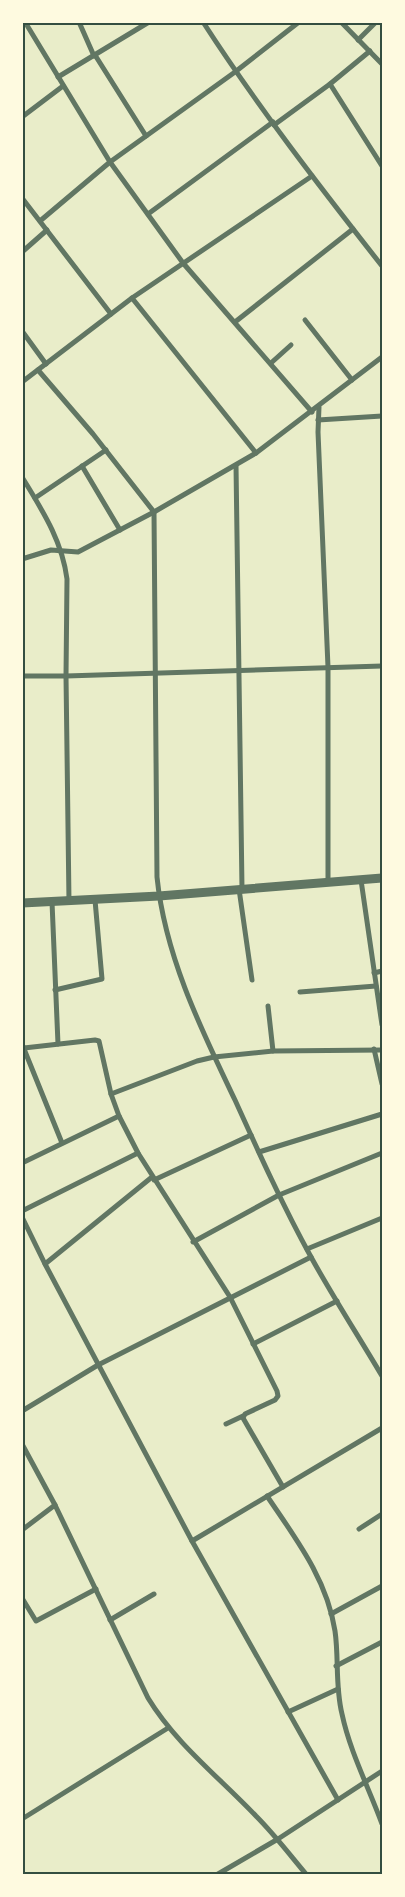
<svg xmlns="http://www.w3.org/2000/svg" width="405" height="1897" font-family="Mulish,sans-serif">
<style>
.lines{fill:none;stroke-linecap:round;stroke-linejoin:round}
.minor{stroke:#617663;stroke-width:5}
.tertiary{stroke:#617663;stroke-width:9}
.neatline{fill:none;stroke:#344e41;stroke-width:2}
</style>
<rect width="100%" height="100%" fill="#e9edc9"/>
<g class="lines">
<g class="minor">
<path d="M25 22 110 162 183 263 312 412"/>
<path d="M79 22 94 56"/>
<path d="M203 22C258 107 320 187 382 266"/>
<path d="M341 22 382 64"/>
<path d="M358 40 375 23"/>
<path d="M95 55 146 136"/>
<path d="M58 77 149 22"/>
<path d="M330 84 382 166"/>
<path d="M22 117 63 86"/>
<path d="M274 125 330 84 370 51"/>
<path d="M22 198 111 314"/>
<path d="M148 214 273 122"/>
<path d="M40 221 110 162 235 72 299 22"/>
<path d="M22 252 47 230"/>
<path d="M132 298 256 453"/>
<path d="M305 320 352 380"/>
<path d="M235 322 353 229"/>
<path d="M22 331 46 364"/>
<path d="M271 363 291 345"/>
<path d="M38 370 93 434 154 512 157 877C165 956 201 1029 235 1100 259 1153 283 1206 311 1257 333 1297 359 1337 382 1376"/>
<path d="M22 382 132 298 312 176"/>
<path d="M319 407 318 432 328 667V882"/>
<path d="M318 420 382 416"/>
<path d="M236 465 242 889"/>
<path d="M82 466 120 530"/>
<path d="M22 477C42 510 62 540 67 579L66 676 69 901"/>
<path d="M35 498 106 450"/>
<path d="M22 559 51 550 78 552 154 512 256 453 382 357"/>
<path d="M22 676H66L382 666"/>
<path d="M361 880 382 1025"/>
<path d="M239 889 252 980"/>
<path d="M52 902 58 1044"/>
<path d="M374 973 382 971"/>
<path d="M55 990 102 979 95 900"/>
<path d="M300 992 376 986"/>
<path d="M268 1006 273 1051"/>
<path d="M22 1044 62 1143"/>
<path d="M24 1048 95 1040 99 1041 111 1094 119 1116 138 1153 230 1297 277 1391 278 1396 275 1400 245 1414 243 1418 283 1487"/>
<path d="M374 1049 382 1084"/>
<path d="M111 1094 197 1061 214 1057 273 1051 382 1050"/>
<path d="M259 1152 382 1114"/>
<path d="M22 1163 119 1116"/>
<path d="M154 1180 251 1135"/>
<path d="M22 1211 138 1153"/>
<path d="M22 1217 45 1264 192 1541 338 1800"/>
<path d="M193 1242 279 1195 382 1153"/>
<path d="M307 1249 382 1218"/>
<path d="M45 1264 152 1177"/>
<path d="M253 1344 337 1301"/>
<path d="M22 1411 98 1365 311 1257"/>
<path d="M226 1424 243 1416"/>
<path d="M22 1444 55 1505 148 1698C176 1744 219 1777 256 1816 274 1834 290 1855 306 1874"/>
<path d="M267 1496C296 1539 327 1579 335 1631 339 1658 335 1686 342 1714 350 1752 369 1788 382 1824"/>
<path d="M359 1529 382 1514"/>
<path d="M22 1530 55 1505"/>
<path d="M192 1541 382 1428"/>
<path d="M22 1598 36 1621 96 1589"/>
<path d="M331 1614 382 1586"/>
<path d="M110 1620 154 1594"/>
<path d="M336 1666 382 1642"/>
<path d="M288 1712 338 1689"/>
<path d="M22 1819 168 1728"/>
<path d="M218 1874 278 1839 382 1771"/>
</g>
<path class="tertiary" d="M22 903 159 896 382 878"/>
</g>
<rect width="405" height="1897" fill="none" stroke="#fefae0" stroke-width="48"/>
<rect x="24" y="24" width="357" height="1849" class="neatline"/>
</svg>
